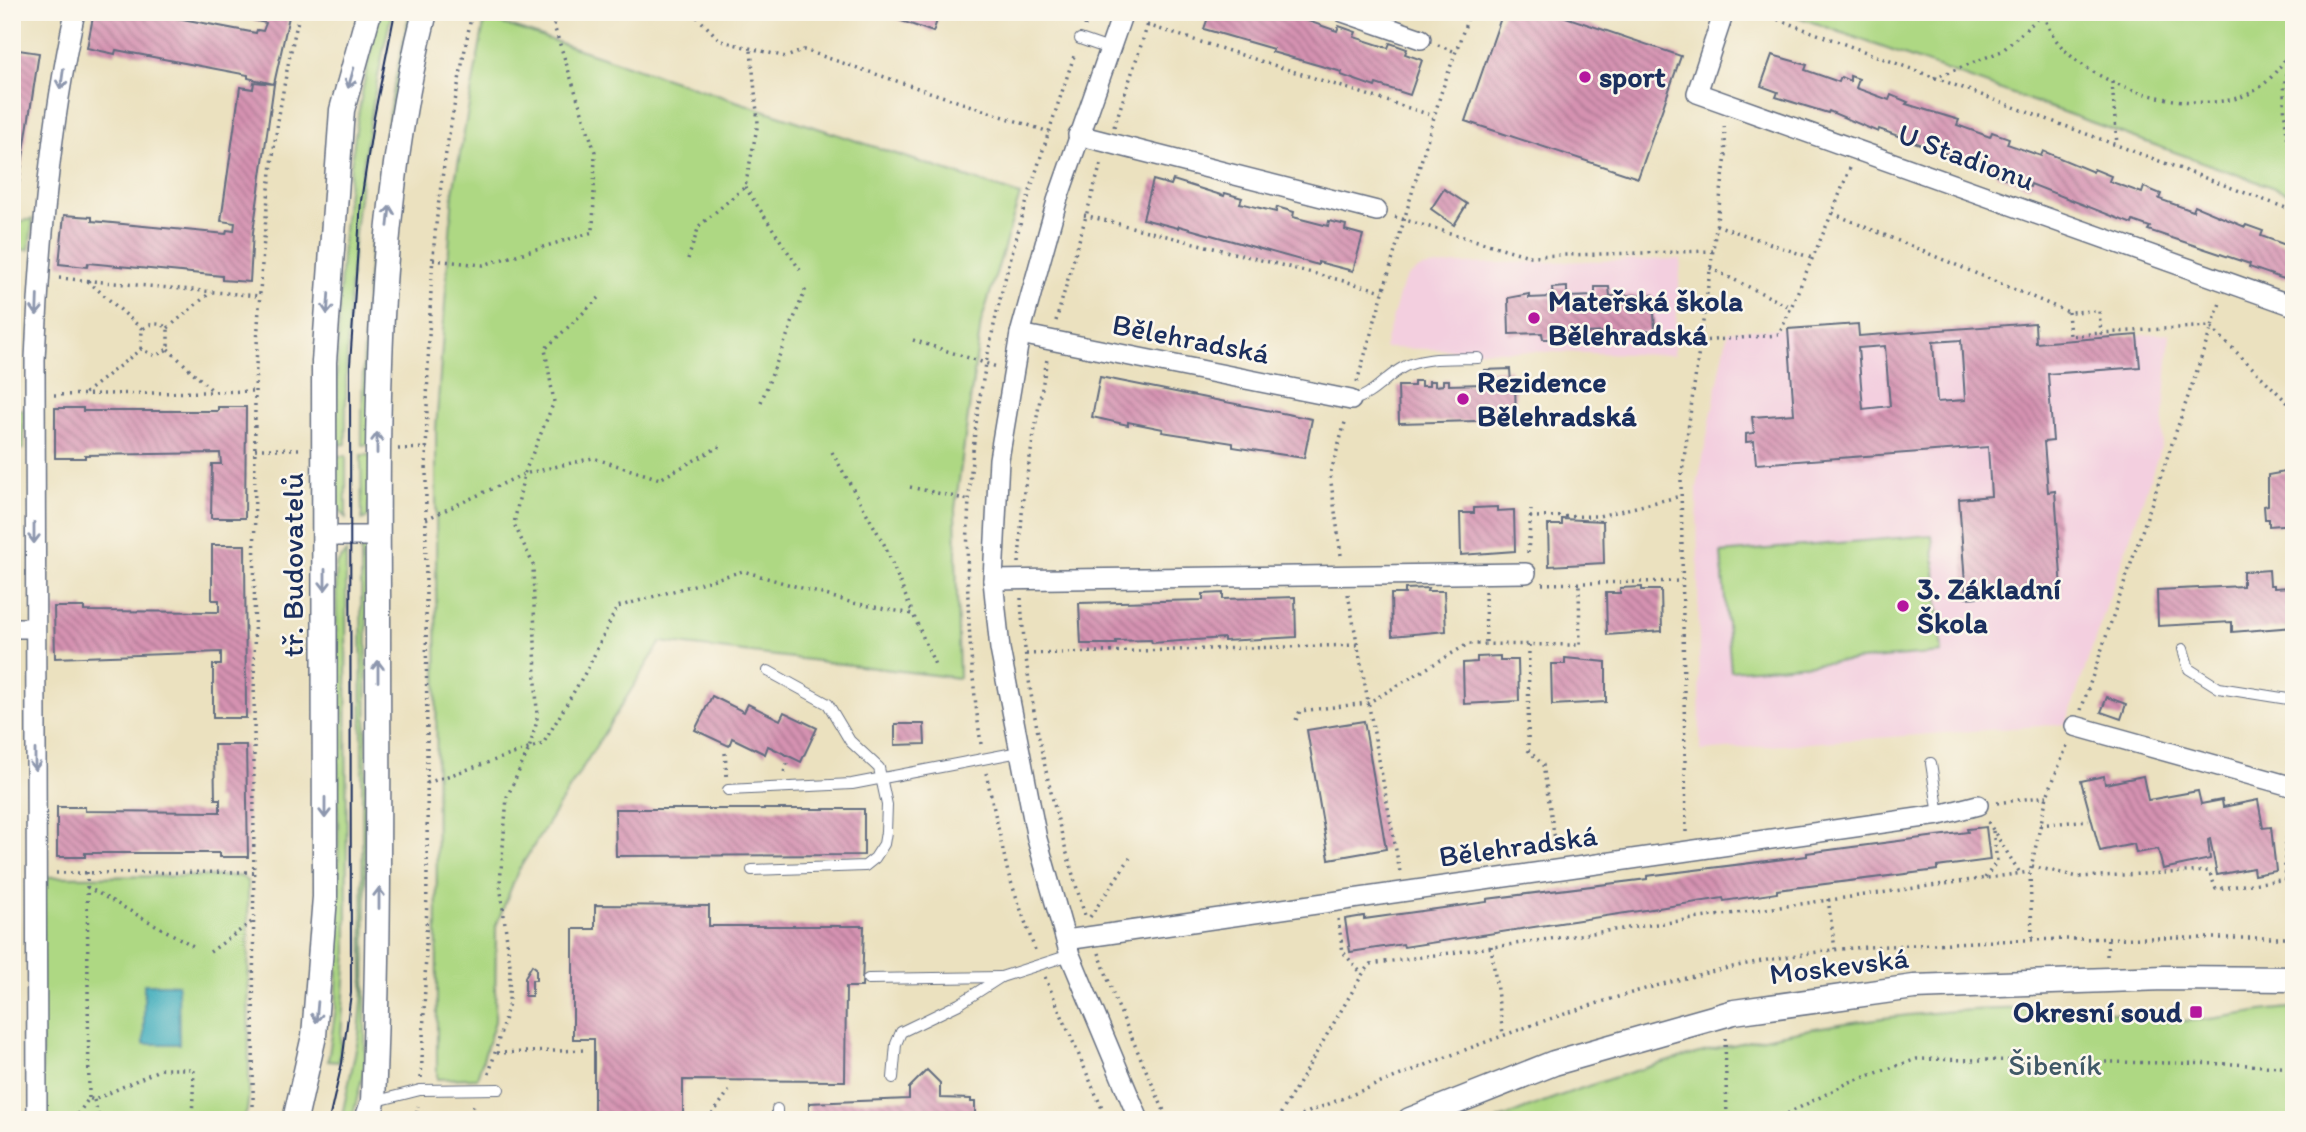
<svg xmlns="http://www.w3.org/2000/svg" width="2306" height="1132" font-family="Itim,sans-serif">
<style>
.built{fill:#f3cfdf}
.green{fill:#aed883;stroke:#648470;stroke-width:2}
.water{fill:#3dacbb;stroke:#2c6e8c;stroke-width:2}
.building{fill:url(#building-back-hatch);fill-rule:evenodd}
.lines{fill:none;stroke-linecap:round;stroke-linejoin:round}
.service-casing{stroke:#646d80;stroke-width:12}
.minor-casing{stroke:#646d80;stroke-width:22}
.tertiary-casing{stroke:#646d80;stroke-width:27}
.path{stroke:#646d80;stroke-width:3.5;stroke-dasharray:2 5;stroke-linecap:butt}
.service{stroke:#fff;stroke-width:10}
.minor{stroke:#fff;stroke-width:19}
.tertiary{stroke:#fff;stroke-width:24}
.tram{stroke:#1b2f5e;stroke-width:2}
.oneway{stroke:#8d97ae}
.poi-dot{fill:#b5179e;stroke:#fbf7ec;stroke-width:2.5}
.labels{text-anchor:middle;stroke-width:5;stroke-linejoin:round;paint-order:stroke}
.poi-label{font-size:30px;font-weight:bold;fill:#1b2f5e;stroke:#fbf7ec;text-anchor:start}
.street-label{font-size:30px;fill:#1b2f5e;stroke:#fbf7ec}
.park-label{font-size:30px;fill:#405967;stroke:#fbf7ec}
</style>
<defs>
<pattern id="building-back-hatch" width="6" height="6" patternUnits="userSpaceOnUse" patternTransform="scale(1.75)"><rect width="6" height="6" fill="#d592b1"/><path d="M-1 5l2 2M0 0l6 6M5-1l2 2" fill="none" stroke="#ac7893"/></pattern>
</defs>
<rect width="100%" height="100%" fill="#fbf7ec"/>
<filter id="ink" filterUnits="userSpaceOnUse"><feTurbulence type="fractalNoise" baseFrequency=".0143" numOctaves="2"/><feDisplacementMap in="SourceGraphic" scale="14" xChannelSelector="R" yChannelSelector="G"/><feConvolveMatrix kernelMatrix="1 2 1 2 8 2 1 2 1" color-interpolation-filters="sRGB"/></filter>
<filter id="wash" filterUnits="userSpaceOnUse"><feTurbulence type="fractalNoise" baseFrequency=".00686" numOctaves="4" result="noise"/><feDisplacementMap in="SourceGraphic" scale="28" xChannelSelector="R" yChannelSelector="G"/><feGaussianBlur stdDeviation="1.57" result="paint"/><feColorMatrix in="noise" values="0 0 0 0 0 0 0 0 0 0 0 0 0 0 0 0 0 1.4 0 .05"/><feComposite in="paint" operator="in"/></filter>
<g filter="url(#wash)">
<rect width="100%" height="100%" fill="#ebe1bf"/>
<g class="built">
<path d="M1681 259 1674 355 1384 348 1401 288 1407 277 1421 268 1455 264Z"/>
<path d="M2035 323 2037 343 2170 333 2162 444 2066 724 1700 751 1697 487 1728 331 1858 324 1860 336Z"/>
</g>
<g class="green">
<path d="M380 12H392C358 155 344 298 346 444L335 445C337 301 343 151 380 12Z"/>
<path d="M410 12H420L372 445H362C361 298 376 156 410 12Z"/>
<path d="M1826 12H2294V195L1798 17Z"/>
<path d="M485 18 1020 195 981 323 955 509 959 678 661 642 518 871 496 926 495 1021 477 1078 437 1079 436 430 453 192Z"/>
<path d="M33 219 29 250 12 249V223Z"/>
<path d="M12 409 24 410V449H12Z"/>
<path d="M361 455H372L368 517 362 520Z"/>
<path d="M335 456H346V518L336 505Z"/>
<path d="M1932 535 1942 653 1731 671 1721 553Z"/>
<path d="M361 550 367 551 365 1065 352 1120H341L359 1035 363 988Z"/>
<path d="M346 552 347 953 339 1062 328 1061 336 1007 339 948 336 565Z"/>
<path d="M241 876 248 882 249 1092 247 1111 243 1120H42L41 877Z"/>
<path d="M2294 1008V1120H1497C1681 1045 1884 1002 2083 1009 2115 1010 2146 1020 2178 1021 2216 1022 2255 1009 2294 1008Z"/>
</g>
<path class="water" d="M144 984H178L179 1044H144Z"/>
<g id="blocks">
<g class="building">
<path d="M94 12H146L256 33 257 30 263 31 266 23 252 20 255 12H290L274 84 253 232 250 282 222 280V276L88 263 87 267 59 264 64 215 92 217V221L226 234 227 230 234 231 235 223 221 221 240 87 253 89 254 82 274 84 248 78V75L116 50 115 54 87 48Z"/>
<path d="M876 12H940L933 32Z"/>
<path d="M1210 12H1299L1304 14 1302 19 1337 31 1339 26 1356 32 1354 37 1388 48 1390 43 1407 49 1405 54 1422 60 1410 95 1376 84 1375 87 1341 75 1342 72 1272 52 1273 49 1204 29Z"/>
<path d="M1503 12H1551L1681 56 1638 178 1465 121Z"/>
<path d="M12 49 39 53 17 196 12 195Z"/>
<path d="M1772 55 1807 65 1805 70 1839 82 1841 77 1850 81V76L1859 79 1856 88 1889 100 1891 95 1908 102 1906 104 1959 120 1957 125 1990 137 1992 132 2009 138 2007 144 2041 156 2043 151 2093 172 2094 169 2111 176 2109 181 2142 193 2144 187 2161 194 2159 199 2193 211 2195 206 2245 227 2246 225 2263 231 2261 236 2294 248V280L2285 277 2284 279 2249 267 2250 264 2148 230 2150 227 2133 221 2132 224 2031 184 2030 187 1996 175 1997 172 1946 156 1947 154 1879 129 1878 132 1829 111 1828 113 1776 97 1778 92 1761 86Z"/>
<path d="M1153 180 1171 185 1173 180 1224 196 1225 193 1242 198 1240 203 1276 212 1277 207 1294 212 1293 217 1328 226 1329 221 1346 225 1345 230 1363 235 1353 271 1318 262V265L1179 226 1178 228 1143 219Z"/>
<path d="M1444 189 1467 204 1454 225 1431 209Z"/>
<path d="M1567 287V297L1595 296V287H1609L1610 296 1653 295 1655 331 1621 332V338H1614L1613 332 1550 334V339H1543L1542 333 1509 334 1508 298 1529 294V298L1553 297 1552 288Z"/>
<path d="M2035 323 2036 343 2137 335 2140 367 2048 374 2053 441 2044 442 2048 492 2055 491 2062 590 1966 598 1959 499 1991 496 1988 447 1756 464 1754 441 1746 442V434L1754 433 1752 417 1794 414 1788 329 1858 324 1859 336ZM1961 340 1965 400 1937 402 1933 342ZM1885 346 1890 406 1863 409 1858 348Z"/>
<path d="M1510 369 1511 383H1515L1516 420 1399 423 1398 386H1414V381H1421V386H1429V381H1435V386L1443 385V380H1449V385L1484 384V370Z"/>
<path d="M1100 377 1312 419 1304 458 1233 447V443L1162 432 1163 429 1128 422V425L1092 417Z"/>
<path d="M218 407H246L245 518H211L212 464H221L220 453 85 455V458H55V408H83V411H218Z"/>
<path d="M2285 472H2294V524L2269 526V519H2265L2264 506 2268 505V475Z"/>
<path d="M1497 507V511L1514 510 1515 551 1461 555 1460 513H1474V508Z"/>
<path d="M1562 519 1603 521 1604 563 1549 566 1548 525H1562Z"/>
<path d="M212 545H245L246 718H213V665H221V652L55 658 54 607H84V611L219 612V600H212Z"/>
<path d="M2269 570 2270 585H2274V588L2292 587 2294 627 2232 632V622L2158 626 2157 590 2243 586V572Z"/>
<path d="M1642 587V590H1661L1662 631 1607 635 1606 593H1620V588Z"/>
<path d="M1428 588 1427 591H1444L1446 631 1392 636 1391 594H1405V589Z"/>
<path d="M1223 593V599L1295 597 1296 637 1224 641V638L1152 643 1151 640 1116 641V644H1081L1079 603 1203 600V594Z"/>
<path d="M1500 656V660H1518L1519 701 1464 704 1463 663 1477 662V657Z"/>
<path d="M1565 658 1606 662V702L1552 705 1551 664H1565Z"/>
<path d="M712 696 744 712 748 704 780 720 784 712 817 728 801 762 768 746 765 754 732 738 729 746 695 730Z"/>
<path d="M2107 697 2126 704 2121 719 2101 712Z"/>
<path d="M1364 721 1386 849 1329 859 1307 730Z"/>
<path d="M895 724H924L925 744 895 745Z"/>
<path d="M214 745H246L248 857H220V853H85V857H57V807H85V811L220 812V799H215Z"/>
<path d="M2104 776 2105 784 2143 776 2148 800 2198 791 2201 804 2222 800 2223 807 2258 800 2263 828 2271 827 2276 871 2254 875 2253 868 2217 875 2210 839 2208 840 2210 859 2163 869 2158 849 2136 853 2134 844 2100 851 2081 781Z"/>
<path d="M615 809H864V855L616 856Z"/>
<path d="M1986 827 1990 860 1937 867V870L1777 890V893L1724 901 1723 898 1404 947 1403 944 1350 952 1345 919 1364 916V919L1487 902V899L1647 879V876L1807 856V853L1968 832 1967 829Z"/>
<path d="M595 905 709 906V926H864L862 987H846L845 1081 683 1080V1120H594V1039H573V929H595Z"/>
<path d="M532 965 536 968V980H532V996H525V977Z"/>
<path d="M927 1070 940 1083V1098L971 1099V1102H975V1120H809V1103L909 1099V1088Z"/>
</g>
</g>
</g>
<g filter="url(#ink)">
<use href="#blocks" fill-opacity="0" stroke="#646d80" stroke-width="2"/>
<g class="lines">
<g class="service-casing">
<g id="service">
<path d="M1080 39 1109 49"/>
<path d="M1351 400C1372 397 1384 378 1402 368 1423 356 1454 359 1478 358"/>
<path d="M2183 649 2189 669 2219 688 2294 700"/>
<path d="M1931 763 1939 815"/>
<path d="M728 790 852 784 1019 752"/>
<path d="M752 870 865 866 875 858 884 844 886 832 887 805 879 768 850 741 828 704 768 671"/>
<path d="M868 979 1001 977"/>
<path d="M893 1078 896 1044 901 1032 959 1004 1001 977 1070 955"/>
<path d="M373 1102 420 1090 499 1089"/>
<path d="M777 1120V1109"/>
</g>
</g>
<g class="minor-casing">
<g id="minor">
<path d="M1123 12 1057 201 1020 334 999 459 993 580 1000 649 1037 839 1070 955 1139 1120"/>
<path d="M1343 12 1421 39"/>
<path d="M1724 12 1697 93 2294 306"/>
<path d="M1078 135 1377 211"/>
<path d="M1020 334 1351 400"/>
<path d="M324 536H377"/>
<path d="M993 580 1526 573"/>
<path d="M12 628H35"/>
<path d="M2075 726 2294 787"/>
<path d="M1066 940 1939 815 1978 805"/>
<path d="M37 1120 35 360C40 243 50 127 75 12"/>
</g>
</g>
<g class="tertiary-casing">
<g id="tertiary">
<path d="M295 1120 314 1036 325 897 324 362 342 110 369 12"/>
<path d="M367 1120 373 1102C380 933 378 765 378 596 377 400 376 205 425 12"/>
<path d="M1410 1120 1554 1063 1734 1012 1914 987 2164 978 2294 979"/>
</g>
</g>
<g class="path">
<path d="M692 12 721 41 786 57 804 50 1049 132"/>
<path d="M1758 12 2294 211"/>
<path d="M2292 12 2294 44"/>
<path d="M2044 15C2060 81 2189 119 2246 95 2269 86 2282 64 2294 45"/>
<path d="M1147 25 1434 116"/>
<path d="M1085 26 1089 12"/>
<path d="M1438 45 1456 52"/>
<path d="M2291 53C2278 91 2286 133 2294 172"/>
<path d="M1934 78 2002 51 2045 12"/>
<path d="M2112 82 2117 145"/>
<path d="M1114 127 1152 12"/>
<path d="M1850 168 1832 213 2068 312 2099 311 2101 333 2210 326 2294 409"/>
<path d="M745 187 800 270"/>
<path d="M1084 215 1383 291"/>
<path d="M1395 217 1529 256 1713 251"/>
<path d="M12 222 25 219"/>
<path d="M1716 225 1812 258"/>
<path d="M688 259 699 226 745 187 758 123 751 50"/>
<path d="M433 260 483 265 593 232 595 152 554 26 555 12"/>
<path d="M1710 268 1790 307"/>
<path d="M59 278 259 296"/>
<path d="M88 281 142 329"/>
<path d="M2068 312 2070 336 2101 333"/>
<path d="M1056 321 1102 160"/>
<path d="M168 328 211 292"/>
<path d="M913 340 997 367"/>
<path d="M1700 341 1779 335 1832 213"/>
<path d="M168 349 214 392"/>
<path d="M1357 382 1441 93 1470 12"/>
<path d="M85 393 141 349 155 356 168 349V328C158 322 152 323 142 329L141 349"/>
<path d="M54 395 255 391"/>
<path d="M761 402 806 288"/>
<path d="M255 449H302"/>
<path d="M398 449 427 448"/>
<path d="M832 452 884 544 913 614"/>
<path d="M910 487 969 500"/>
<path d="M1530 517 1599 516 1681 496"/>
<path d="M426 519 524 474 593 458 660 479 724 444"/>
<path d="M1528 553 1531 510"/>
<path d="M1341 555 1330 475 1346 419"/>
<path d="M1019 563 1023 498 1047 359"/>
<path d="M1542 584 1681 581"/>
<path d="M1485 591 1486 644"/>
<path d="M1348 594 1400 872"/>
<path d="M1021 598C1026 707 1055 816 1086 919"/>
<path d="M1529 645 1528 750 1543 765 1557 852"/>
<path d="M1026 654 1358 645"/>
<path d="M2081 710 2221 300"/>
<path d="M1296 720 1300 711 1368 703 1468 644 1580 645 1579 584"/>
<path d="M981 744C963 619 961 489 986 364 1006 258 1041 155 1075 53"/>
<path d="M725 753 727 777"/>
<path d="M784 772 788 761"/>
<path d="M986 773 1008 873 1035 950"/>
<path d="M427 783 543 744 588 668 617 607 743 571 853 603 913 614 936 667"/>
<path d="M1997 803 2047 796"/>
<path d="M2294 817C2276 850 2289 891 2294 926"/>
<path d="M1988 822 2020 873"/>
<path d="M2040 825 2089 820"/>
<path d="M1686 832 1681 480 1726 156 1724 122"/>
<path d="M2032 866 2078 877 2209 871 2216 889 2287 879"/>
<path d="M87 872 89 1098"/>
<path d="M56 873 254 872"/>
<path d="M1985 878 1997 861 1993 831"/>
<path d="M87 887 197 948"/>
<path d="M1828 899 1835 949"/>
<path d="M1090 917 1130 858"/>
<path d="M1338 919 1343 952 1362 974"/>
<path d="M2032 938 2030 872 2047 796 2068 743"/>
<path d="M1491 946 1503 1034"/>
<path d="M210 952 253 921"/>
<path d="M1099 953 1116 1002 1168 1120"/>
<path d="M2107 956 2108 938"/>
<path d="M1045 977 1107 1120"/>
<path d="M1725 1038 1727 1120"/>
<path d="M497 1053 586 1050"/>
<path d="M489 1074 509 1003 510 965 500 883 507 797 529 749 537 721 533 564 514 524 524 474 554 402 545 349 601 296"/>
<path d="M421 1078C436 810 417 541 432 272 437 185 456 98 472 12"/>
<path d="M94 1100 100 1120"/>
<path d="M74 1120 89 1098 94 1100 161 1069H194L192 1120"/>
<path d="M253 1120 255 391C260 265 269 135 300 12"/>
<path d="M415 1120 418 1106"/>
<path d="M467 1120 475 1103"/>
<path d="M708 1120 729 1091"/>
<path d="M1277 1120 1362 975 1371 964 2030 872"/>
<path d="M1289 1120C1465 1049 1643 973 1833 950 1866 946 1900 946 1934 944 2054 937 2174 938 2294 938"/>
<path d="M1775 1120 1850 1082 1917 1059 2233 1064 2294 1068"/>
</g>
<use href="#service" class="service"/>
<use href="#minor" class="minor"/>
<use href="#tertiary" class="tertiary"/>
<path class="tram" d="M329 1120 342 1063 351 993 350 365 361 201 374 117 395 12"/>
</g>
<defs><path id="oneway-shaft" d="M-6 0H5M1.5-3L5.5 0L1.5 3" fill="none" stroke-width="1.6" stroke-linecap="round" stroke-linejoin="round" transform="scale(1.75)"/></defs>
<g class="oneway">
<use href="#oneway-shaft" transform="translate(351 78) rotate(106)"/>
<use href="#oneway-shaft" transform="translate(62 79) rotate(98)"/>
<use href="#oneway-shaft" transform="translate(389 216) rotate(-84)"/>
<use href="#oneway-shaft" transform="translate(328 304) rotate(94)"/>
<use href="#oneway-shaft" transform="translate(37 305) rotate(92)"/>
<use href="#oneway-shaft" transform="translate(377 443) rotate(-90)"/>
<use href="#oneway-shaft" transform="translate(34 533) rotate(90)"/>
<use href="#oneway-shaft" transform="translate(325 580) rotate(90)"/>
<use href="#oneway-shaft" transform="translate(378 671) rotate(-90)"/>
<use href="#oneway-shaft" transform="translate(35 760) rotate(90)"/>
<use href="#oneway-shaft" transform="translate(325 808) rotate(90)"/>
<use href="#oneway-shaft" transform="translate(379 898) rotate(-90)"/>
<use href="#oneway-shaft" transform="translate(317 1012) rotate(95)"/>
</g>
</g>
<g class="poi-dot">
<circle cx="1585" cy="77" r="7"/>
<circle cx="1534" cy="318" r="7"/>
<circle cx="1463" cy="399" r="7"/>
<circle cx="1903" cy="606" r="7"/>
<rect x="2189" y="1005" width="14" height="14" rx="3.5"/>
</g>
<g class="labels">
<g class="poi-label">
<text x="1599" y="87">sport</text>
<text x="1548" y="311">Mateřská škola<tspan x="1548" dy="34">Bělehradská</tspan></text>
<text x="1477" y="392">Rezidence<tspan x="1477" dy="34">Bělehradská</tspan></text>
<text x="1917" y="599">3. Základní<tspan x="1917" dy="34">Škola</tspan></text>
<text x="2182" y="1022" text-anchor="end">Okresní soud</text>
</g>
<g class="street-label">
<text transform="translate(1966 157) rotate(20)" y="10">U Stadionu</text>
<text transform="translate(1191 339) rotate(11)" y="10">Bělehradská</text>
<text transform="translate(293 565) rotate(-90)" y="10">tř. Budovatelů</text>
<text transform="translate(1518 846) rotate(-8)" y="10">Bělehradská</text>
<text transform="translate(1839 966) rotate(-7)" y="10">Moskevská</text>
</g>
<g class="park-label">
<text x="2055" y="1075">Šibeník</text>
</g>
</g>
<rect width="2306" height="1132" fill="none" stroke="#fbf7ec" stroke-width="42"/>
</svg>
